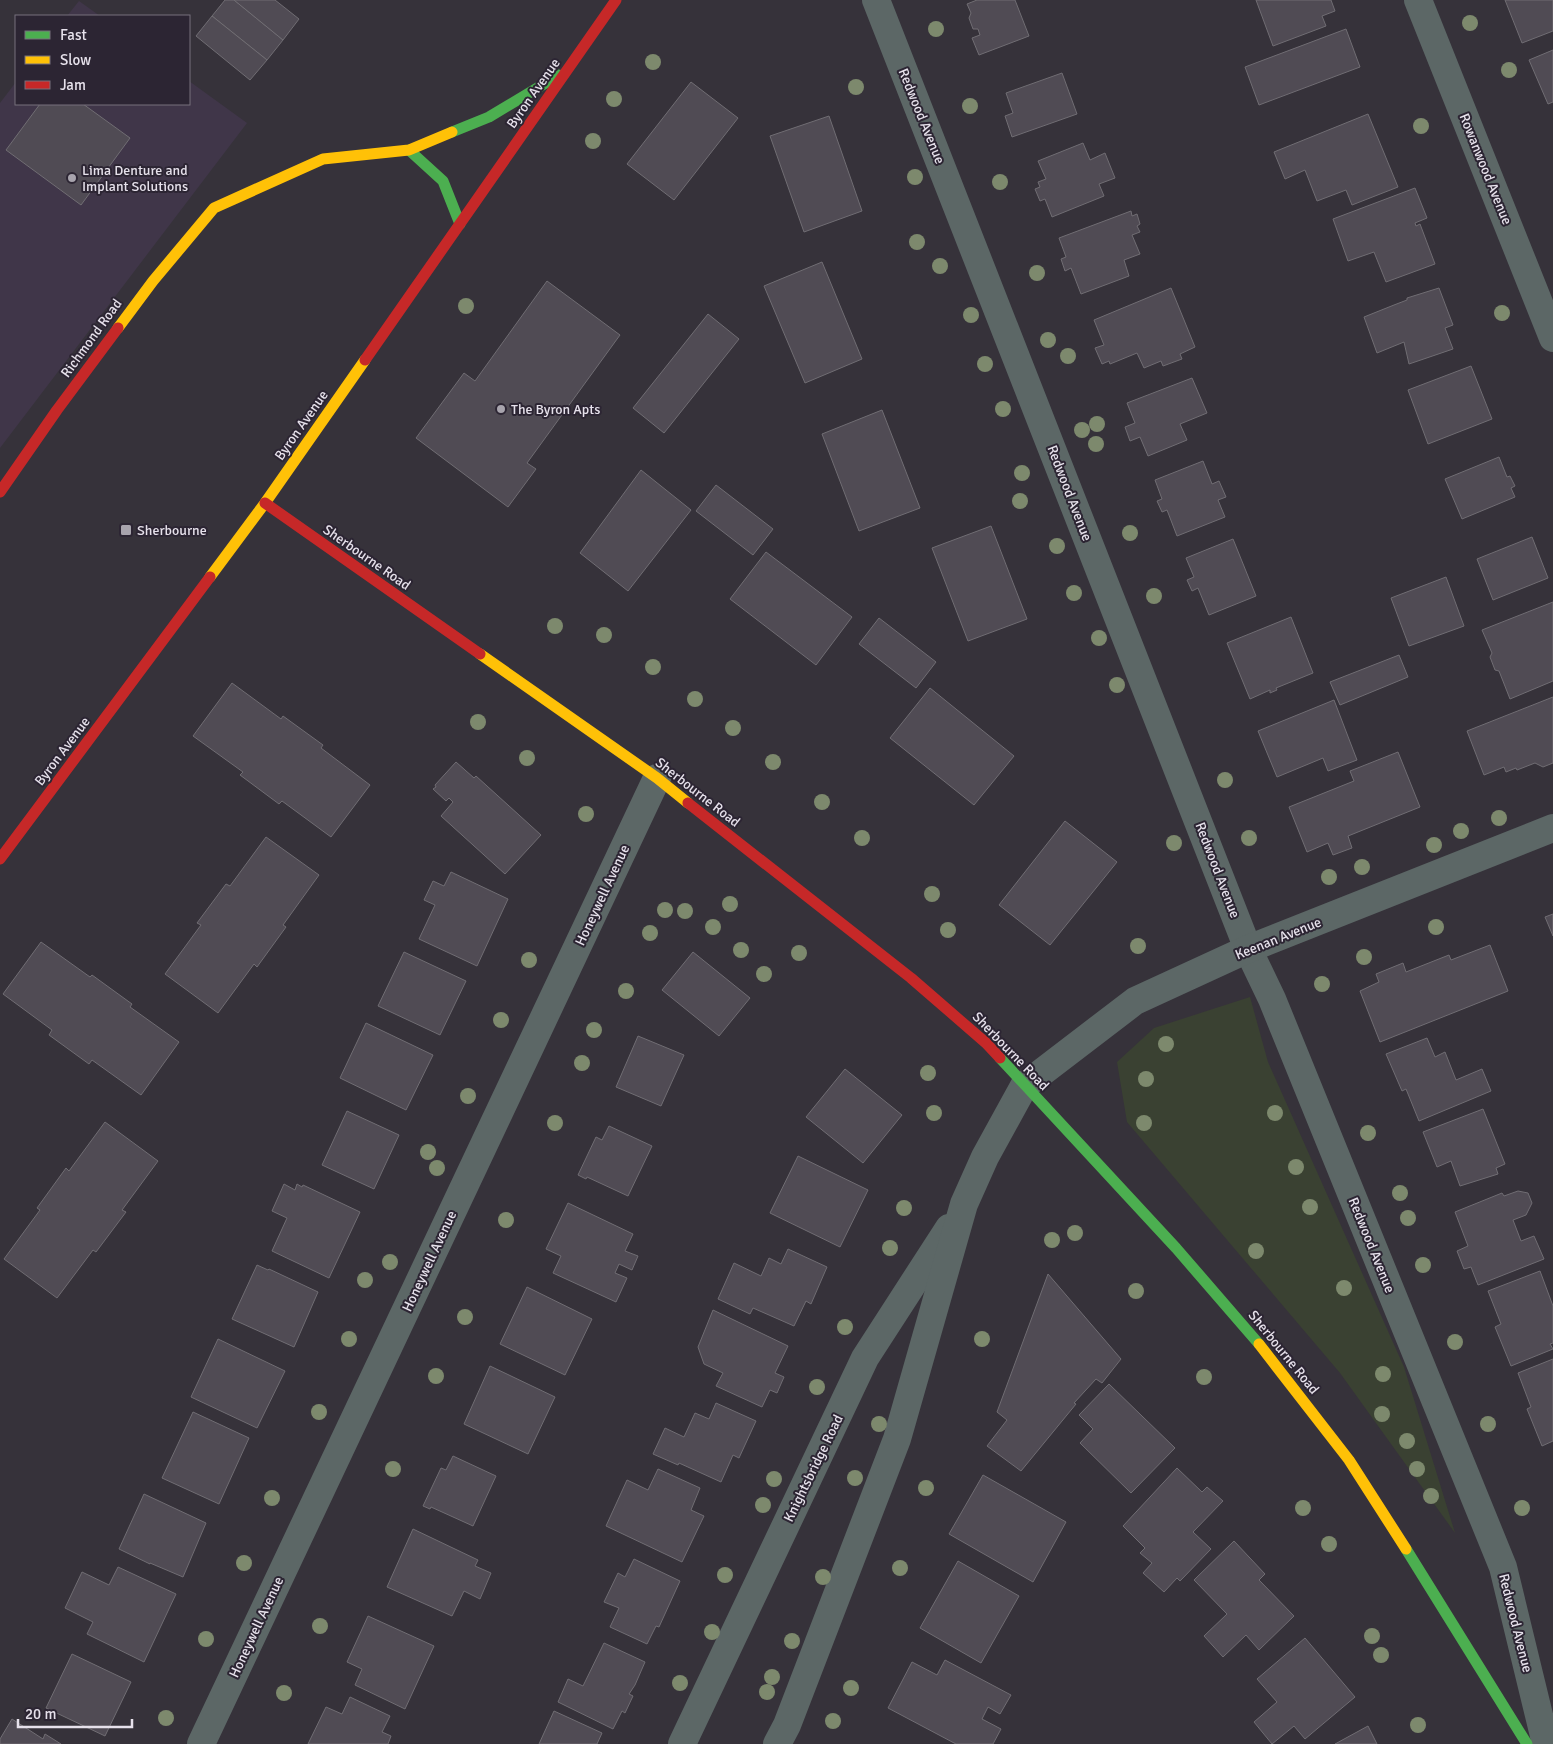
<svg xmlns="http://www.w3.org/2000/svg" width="1553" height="1744" font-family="Signika,sans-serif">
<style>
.built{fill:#403649}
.green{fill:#3a4132}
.building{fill:#504b54;stroke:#706d73}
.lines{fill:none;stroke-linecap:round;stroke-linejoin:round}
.street{stroke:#5c6766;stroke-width:28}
.fast{stroke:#4caf50;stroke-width:11}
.slow{stroke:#ffc107;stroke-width:11}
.jam{stroke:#c62828;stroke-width:11}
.tree{fill:#7d896d}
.poi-dot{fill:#a8a4ad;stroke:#2c2533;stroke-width:2}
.labels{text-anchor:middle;stroke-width:4;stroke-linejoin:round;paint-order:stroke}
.street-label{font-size:14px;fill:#e6e1eb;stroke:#2c2533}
.poi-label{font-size:14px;fill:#e6e1eb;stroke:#2c2533;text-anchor:start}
</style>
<rect width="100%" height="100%" fill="#36323a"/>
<g class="built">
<path d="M79 1 100 16H67Z"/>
<path d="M189 81 247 123 0 448V103L16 82V104H189Z"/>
</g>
<path class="green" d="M1250 997 1268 1062 1404 1367 1455 1533 1340 1373 1127 1122 1117 1062 1154 1028Z"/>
<g class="building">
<path d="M225 0H234L283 40 267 60 212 16Z"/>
<path d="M234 0H275L299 19 283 40Z"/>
<path d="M977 0H1015L1029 36 979 55 972 38 980 35 978 29H973L969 18 971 13 967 4Z"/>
<path d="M1256 0H1331L1335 11 1322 16 1326 26 1273 46Z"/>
<path d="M1505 0H1553V31L1522 43Z"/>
<path d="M212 16 267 60 250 80 196 36Z"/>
<path d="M1346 29 1360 67 1259 105 1245 67Z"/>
<path d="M1553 50V102L1548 104 1529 60Z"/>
<path d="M1062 73 1077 114 1012 137 1005 116 1013 113 1006 93Z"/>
<path d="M691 82 738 118 674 200 627 164Z"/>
<path d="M40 104H83L130 138 81 205 6 150Z"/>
<path d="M1368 114 1398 187 1352 205 1346 190 1317 201 1305 170 1285 179 1274 152Z"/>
<path d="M829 116 862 211 804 232 770 136Z"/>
<path d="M1083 143 1090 160 1105 153 1115 178 1099 184 1104 196 1052 217 1045 199 1040 201 1035 189 1040 187 1038 182 1046 179 1038 161Z"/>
<path d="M1415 188 1427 218 1415 223 1416 226 1420 224 1435 264 1386 282 1374 252 1348 261 1333 219Z"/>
<path d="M1131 211 1132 216 1137 214 1140 224 1137 226 1140 232 1132 235 1140 254 1124 260 1129 276 1081 294 1071 268 1065 271 1061 259 1066 257 1059 238Z"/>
<path d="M822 262 862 359 805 383 764 286Z"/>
<path d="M547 281 620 335 527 463 536 469 508 507 416 438 464 373 475 381Z"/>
<path d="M1171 288 1195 347 1180 354 1182 359 1163 366 1161 361 1144 368 1137 353 1110 364 1109 361 1102 364 1095 348 1104 345 1094 320Z"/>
<path d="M1439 288 1453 325 1445 328 1453 349 1409 364 1404 342 1377 353 1364 317 1394 305 1407 300V298Z"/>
<path d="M708 314 739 339 664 433 633 408Z"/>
<path d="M1471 366 1492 419 1428 444 1408 390Z"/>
<path d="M1192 378 1207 413 1180 424 1187 440 1148 456 1140 437 1130 441 1125 427 1135 423 1127 403Z"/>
<path d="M882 410 920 508 859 531 822 434Z"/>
<path d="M1499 457 1507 477 1510 476 1515 486 1511 488 1515 497 1462 519 1445 479Z"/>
<path d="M1203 461 1212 484 1219 481 1226 497 1218 500 1225 517 1177 536 1167 510 1162 512 1157 501 1162 499 1155 480Z"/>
<path d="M641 470 691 510 628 591 580 553Z"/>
<path d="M716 485 773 529 753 555 696 511Z"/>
<path d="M991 526 1027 619 968 641 932 548Z"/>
<path d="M1532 537 1548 578 1493 600 1477 559Z"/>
<path d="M1233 539 1256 596 1209 615 1198 588 1192 591 1187 580 1194 577 1186 558Z"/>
<path d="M766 552 852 617 816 665 730 599Z"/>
<path d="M1446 577 1464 626 1409 646 1391 598Z"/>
<path d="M1553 602V681L1510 699 1499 671 1495 670 1490 657 1492 653 1482 630Z"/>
<path d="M1291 617 1313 673 1276 688 1277 690 1270 693V690L1250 699 1227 643Z"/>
<path d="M879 618 936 662 916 688 859 644Z"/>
<path d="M1399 655 1408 677 1340 705 1330 682Z"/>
<path d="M232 683 281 719 283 716 323 745 321 748 370 785 331 837 282 801 279 804 240 775 243 772 193 736Z"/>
<path d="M930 688 1014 756 974 805 890 738Z"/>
<path d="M1553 697V763L1543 767 1535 763 1517 770 1516 768 1506 772 1504 767 1484 775 1467 731Z"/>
<path d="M1334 700 1357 760 1328 771 1323 758 1277 777 1258 731Z"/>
<path d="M1398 752 1420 807 1348 836 1352 848 1333 855 1328 843 1307 852 1289 807 1354 781 1350 771Z"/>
<path d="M456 762 474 778 476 776 541 835 505 874 441 816 453 802 449 798 446 801 433 789 436 787 435 785Z"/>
<path d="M1065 821 1117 862 1050 945 999 905Z"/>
<path d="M266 837 319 875 283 925 286 927 257 967 254 964 218 1013 165 974 201 925 197 923 226 884 230 886Z"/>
<path d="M451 872 508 899 477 966 419 939 435 905 424 900 433 881 444 886Z"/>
<path d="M1553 914V936L1545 917Z"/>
<path d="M41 942 90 977 92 975 132 1004 130 1007 179 1042 141 1095 92 1060 89 1064 49 1035 52 1030 3 994Z"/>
<path d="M1490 945 1508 991 1380 1042 1360 991 1379 982 1376 974 1403 963 1406 972 1449 955 1451 960Z"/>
<path d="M404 952 466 981 440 1035 378 1006Z"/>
<path d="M693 952 750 998 719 1036 662 990Z"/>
<path d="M366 1023 433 1055 406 1110 340 1078Z"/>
<path d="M638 1036 684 1055 661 1106 616 1087Z"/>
<path d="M1427 1038 1435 1057 1445 1052 1456 1080 1482 1069 1491 1091 1419 1121 1406 1089 1402 1091 1386 1054Z"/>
<path d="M845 1069 902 1115 863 1163 806 1117Z"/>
<path d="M1483 1109 1505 1164 1496 1168 1498 1174 1460 1186 1451 1161 1437 1167 1423 1132Z"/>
<path d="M347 1111 399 1135 374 1189 322 1165Z"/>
<path d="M105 1122 158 1161 122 1210 126 1212 96 1252 93 1250 57 1298 4 1259 40 1210 37 1208 66 1168 69 1171Z"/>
<path d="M609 1126 652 1146 628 1196 587 1177 586 1179 578 1175 596 1137 602 1140Z"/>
<path d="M798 1156 868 1190 840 1247 770 1213Z"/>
<path d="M284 1184 295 1190 297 1184 302 1187 303 1185 360 1212 329 1278 272 1251 287 1218 272 1211Z"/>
<path d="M1518 1191 1528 1193 1532 1203 1526 1215 1513 1220 1521 1241 1534 1236 1544 1259 1478 1285 1471 1267 1464 1269 1457 1251 1468 1246 1455 1212 1502 1193 1504 1196Z"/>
<path d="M568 1203 633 1234 625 1251 638 1256 632 1270 619 1264 615 1273 627 1278 616 1302 553 1273 561 1256 546 1249Z"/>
<path d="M788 1249 827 1267 811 1304 806 1301 794 1326 753 1308 750 1314 718 1299 734 1263 761 1276 769 1258 781 1264Z"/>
<path d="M257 1265 268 1270 269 1269 318 1292 294 1347 232 1319Z"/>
<path d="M1540 1271 1553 1306V1343L1550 1344 1553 1349 1511 1366 1495 1327 1501 1324 1488 1291Z"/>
<path d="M1048 1274 1121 1359 1102 1383 1096 1379 1074 1403 1076 1404 1021 1471 987 1446 1007 1420 997 1412Z"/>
<path d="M527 1287 592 1319 565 1375 500 1344Z"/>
<path d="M713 1310 788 1346 775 1373 784 1377 777 1393 770 1390 762 1407 716 1386 723 1373 704 1364 698 1347Z"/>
<path d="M218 1339 285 1371 257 1428 191 1397Z"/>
<path d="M1553 1359V1441L1542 1446 1527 1409 1531 1407 1518 1373Z"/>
<path d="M490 1366 555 1397 528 1454 464 1424Z"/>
<path d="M1109 1384 1175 1448 1131 1493 1080 1443 1093 1429 1079 1415Z"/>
<path d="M716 1403 756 1421 739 1458 733 1455 721 1482 679 1463 678 1465 653 1454 665 1428 684 1437 695 1413 709 1419Z"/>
<path d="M193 1412 249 1438 219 1504 162 1478Z"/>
<path d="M453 1456 496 1476 473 1526 431 1507 430 1509 423 1506 441 1468 446 1470Z"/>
<path d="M1177 1468 1202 1492 1207 1487 1223 1501 1193 1532 1211 1549 1180 1581 1177 1578 1164 1592 1143 1573 1152 1563 1140 1553 1145 1548 1123 1526Z"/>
<path d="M658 1469 700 1488 691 1510 704 1516 682 1562 606 1526 627 1480 648 1490Z"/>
<path d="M983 1475 1066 1522 1033 1582 949 1534Z"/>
<path d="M144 1494 206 1523 183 1577 150 1563V1564L119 1549Z"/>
<path d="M413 1529 478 1560 475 1566 491 1573 480 1599 464 1591 452 1616 387 1587Z"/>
<path d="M1234 1541 1265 1574 1259 1580 1294 1616 1259 1650 1246 1635 1223 1657 1204 1636 1227 1614 1194 1580Z"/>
<path d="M634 1559 680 1581 659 1627 656 1626 647 1644 610 1627 619 1608 604 1602 618 1573 625 1577Z"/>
<path d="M958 1561 1019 1596 981 1663 920 1628Z"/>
<path d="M118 1567 176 1594 144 1662 87 1634 93 1622 65 1608 82 1572 109 1585Z"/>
<path d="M368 1616 434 1646 405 1709 355 1685 362 1669 347 1662Z"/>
<path d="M1305 1638 1355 1697 1305 1739 1294 1726 1272 1744 1254 1722 1277 1702 1257 1679Z"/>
<path d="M604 1643 645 1662 635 1685 629 1694 633 1696 625 1713 622 1711 613 1729 558 1702 568 1679 583 1686Z"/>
<path d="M72 1654 131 1682 105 1736 46 1708Z"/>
<path d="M945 1660 1011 1695 1000 1714 988 1707 982 1719 1001 1729 993 1744H956L888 1708 912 1662 937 1675Z"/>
<path d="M350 1697 390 1716 382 1732 391 1736 388 1744H308L326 1707 342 1714Z"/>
<path d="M554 1711 602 1733 597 1744H539Z"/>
<path d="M12 1719 43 1739 45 1734 61 1744H0V1739Z"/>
<path d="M1368 1726 1377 1744H1335Z"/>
</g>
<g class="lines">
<g class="street">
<path d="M876 0 1248 949 1272 999 1503 1567 1546 1744"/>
<path d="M1418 0 1553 338"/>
<path d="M201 1744 657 778"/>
<path d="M682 1744 865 1358 949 1228"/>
<path d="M777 1744 787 1725 897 1439 964 1204 985 1157 1024 1086 1135 1001 1248 949 1553 828"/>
</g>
<g class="fast">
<path d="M452 132 489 117 559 75"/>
<path d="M409 150 443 181 460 224"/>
<path d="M1000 1058 1176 1248 1259 1344"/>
<path d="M1406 1549 1527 1744"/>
</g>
<g class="slow">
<path d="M118 328 153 281 214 208 323 159 409 150 452 132"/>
<path d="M210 577 265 503 365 360"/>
<path d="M480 654 657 778 688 803"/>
<path d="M1259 1344 1349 1460 1406 1549"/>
</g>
<g class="jam">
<path d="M365 360 616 0"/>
<path d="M0 492 57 410 118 328"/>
<path d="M265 503 480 654"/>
<path d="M688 803 911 978 986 1043 1000 1058"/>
<path d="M0 859 210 577"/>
</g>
</g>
<g class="tree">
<circle cx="1470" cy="23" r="8"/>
<circle cx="936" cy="29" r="8"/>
<circle cx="653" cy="62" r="8"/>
<circle cx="1509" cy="70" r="8"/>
<circle cx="856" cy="87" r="8"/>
<circle cx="614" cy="99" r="8"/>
<circle cx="970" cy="106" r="8"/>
<circle cx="1421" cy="126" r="8"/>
<circle cx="593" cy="141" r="8"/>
<circle cx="915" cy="177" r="8"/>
<circle cx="1000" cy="182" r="8"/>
<circle cx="917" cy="242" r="8"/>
<circle cx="940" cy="266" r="8"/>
<circle cx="1037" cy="273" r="8"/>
<circle cx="466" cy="306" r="8"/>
<circle cx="1502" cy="313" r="8"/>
<circle cx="971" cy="315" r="8"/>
<circle cx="1048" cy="340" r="8"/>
<circle cx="1068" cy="356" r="8"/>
<circle cx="985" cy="364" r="8"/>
<circle cx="1003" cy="409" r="8"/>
<circle cx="1097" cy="424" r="8"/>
<circle cx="1082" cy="430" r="8"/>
<circle cx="1096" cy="444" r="8"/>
<circle cx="1022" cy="473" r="8"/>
<circle cx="1020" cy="501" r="8"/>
<circle cx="1130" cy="533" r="8"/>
<circle cx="1057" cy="546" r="8"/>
<circle cx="1074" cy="593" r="8"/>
<circle cx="1154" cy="596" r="8"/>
<circle cx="555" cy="626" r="8"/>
<circle cx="604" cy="635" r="8"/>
<circle cx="1099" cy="638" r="8"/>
<circle cx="653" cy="667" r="8"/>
<circle cx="1117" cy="685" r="8"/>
<circle cx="695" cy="699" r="8"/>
<circle cx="478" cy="722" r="8"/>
<circle cx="733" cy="728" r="8"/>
<circle cx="527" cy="758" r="8"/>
<circle cx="773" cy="762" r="8"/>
<circle cx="1225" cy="780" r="8"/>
<circle cx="822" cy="802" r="8"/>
<circle cx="586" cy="814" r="8"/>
<circle cx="1499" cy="818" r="8"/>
<circle cx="1461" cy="831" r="8"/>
<circle cx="862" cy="838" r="8"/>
<circle cx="1249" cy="838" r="8"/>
<circle cx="1174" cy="843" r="8"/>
<circle cx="1434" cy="845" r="8"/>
<circle cx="1362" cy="867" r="8"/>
<circle cx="1329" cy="877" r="8"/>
<circle cx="932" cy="894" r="8"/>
<circle cx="730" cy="904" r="8"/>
<circle cx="665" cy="910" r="8"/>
<circle cx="685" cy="911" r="8"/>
<circle cx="713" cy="927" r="8"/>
<circle cx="1436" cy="927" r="8"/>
<circle cx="948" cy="930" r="8"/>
<circle cx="650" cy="933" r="8"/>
<circle cx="1138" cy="946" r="8"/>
<circle cx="741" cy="950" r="8"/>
<circle cx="799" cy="953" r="8"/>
<circle cx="1364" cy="957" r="8"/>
<circle cx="529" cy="960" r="8"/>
<circle cx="764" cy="974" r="8"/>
<circle cx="1322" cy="984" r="8"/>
<circle cx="626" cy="991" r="8"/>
<circle cx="501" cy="1020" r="8"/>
<circle cx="594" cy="1030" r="8"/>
<circle cx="1166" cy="1044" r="8"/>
<circle cx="582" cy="1063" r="8"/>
<circle cx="928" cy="1073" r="8"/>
<circle cx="1146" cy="1079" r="8"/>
<circle cx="468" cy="1096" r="8"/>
<circle cx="934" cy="1113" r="8"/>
<circle cx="1275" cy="1113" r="8"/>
<circle cx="555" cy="1123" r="8"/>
<circle cx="1144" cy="1123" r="8"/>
<circle cx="1368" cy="1133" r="8"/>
<circle cx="428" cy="1152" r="8"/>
<circle cx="1296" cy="1167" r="8"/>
<circle cx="437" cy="1168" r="8"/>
<circle cx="1400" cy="1193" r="8"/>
<circle cx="1310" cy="1207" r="8"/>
<circle cx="904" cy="1208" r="8"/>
<circle cx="1408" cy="1218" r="8"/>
<circle cx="506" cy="1220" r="8"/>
<circle cx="1075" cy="1233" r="8"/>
<circle cx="1052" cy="1240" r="8"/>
<circle cx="890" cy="1248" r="8"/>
<circle cx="1256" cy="1251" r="8"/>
<circle cx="390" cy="1262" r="8"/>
<circle cx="1423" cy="1265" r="8"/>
<circle cx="365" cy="1280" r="8"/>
<circle cx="1344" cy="1288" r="8"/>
<circle cx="1136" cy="1291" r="8"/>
<circle cx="465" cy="1317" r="8"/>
<circle cx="845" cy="1327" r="8"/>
<circle cx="349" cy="1339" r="8"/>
<circle cx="982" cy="1339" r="8"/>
<circle cx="1455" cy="1342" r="8"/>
<circle cx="1383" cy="1374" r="8"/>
<circle cx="436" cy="1376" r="8"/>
<circle cx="1204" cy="1377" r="8"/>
<circle cx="817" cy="1387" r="8"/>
<circle cx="319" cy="1412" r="8"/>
<circle cx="1382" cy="1414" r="8"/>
<circle cx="879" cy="1424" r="8"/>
<circle cx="1488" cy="1424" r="8"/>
<circle cx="1407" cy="1441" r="8"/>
<circle cx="393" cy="1469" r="8"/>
<circle cx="1417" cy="1469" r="8"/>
<circle cx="855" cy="1478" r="8"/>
<circle cx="774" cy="1479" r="8"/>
<circle cx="926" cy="1488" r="8"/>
<circle cx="1431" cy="1496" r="8"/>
<circle cx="272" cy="1498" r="8"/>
<circle cx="763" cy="1505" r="8"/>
<circle cx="1303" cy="1508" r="8"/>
<circle cx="1522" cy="1508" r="8"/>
<circle cx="1329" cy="1544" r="8"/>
<circle cx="244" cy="1563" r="8"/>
<circle cx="900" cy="1568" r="8"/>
<circle cx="725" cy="1575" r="8"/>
<circle cx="823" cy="1577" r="8"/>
<circle cx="320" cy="1626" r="8"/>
<circle cx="712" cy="1632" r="8"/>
<circle cx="1372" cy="1636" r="8"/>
<circle cx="206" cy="1639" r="8"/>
<circle cx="792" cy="1641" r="8"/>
<circle cx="1381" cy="1655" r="8"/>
<circle cx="772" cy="1677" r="8"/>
<circle cx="680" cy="1683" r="8"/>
<circle cx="851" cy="1688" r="8"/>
<circle cx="767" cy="1692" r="8"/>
<circle cx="284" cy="1693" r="8"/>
<circle cx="166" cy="1718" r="8"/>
<circle cx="833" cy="1721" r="8"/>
<circle cx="1418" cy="1725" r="8"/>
</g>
<g class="poi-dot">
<circle cx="72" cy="178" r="5"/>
<circle cx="501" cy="409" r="5"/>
<rect x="120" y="524" width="12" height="12" rx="2.5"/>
</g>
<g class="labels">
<g class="street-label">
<text transform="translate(533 93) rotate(-55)" y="5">Byron Avenue</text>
<text transform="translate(922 116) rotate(68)" y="5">Redwood Avenue</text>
<text transform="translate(1486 169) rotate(68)" y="5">Rowanwood Avenue</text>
<text transform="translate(91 338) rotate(-54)" y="5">Richmond Road</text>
<text transform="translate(301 425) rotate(-55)" y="5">Byron Avenue</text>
<text transform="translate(1070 493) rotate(69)" y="5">Redwood Avenue</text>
<text transform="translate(367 557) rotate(35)" y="5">Sherbourne Road</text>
<text transform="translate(62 751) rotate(-53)" y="5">Byron Avenue</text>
<text transform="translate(698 792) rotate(38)" y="5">Sherbourne Road</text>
<text transform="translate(1218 870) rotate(69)" y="5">Redwood Avenue</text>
<text transform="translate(602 895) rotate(-65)" y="5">Honeywell Avenue</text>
<text transform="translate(1278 938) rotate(-22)" y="5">Keenan Avenue</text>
<text transform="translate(1011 1051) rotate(46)" y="5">Sherbourne Road</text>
<text transform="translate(1372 1245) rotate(68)" y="5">Redwood Avenue</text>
<text transform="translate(429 1261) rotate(-65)" y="5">Honeywell Avenue</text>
<text transform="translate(1284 1352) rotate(51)" y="5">Sherbourne Road</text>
<text transform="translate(813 1468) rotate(-64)" y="5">Knightsbridge Road</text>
<text transform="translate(1516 1623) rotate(76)" y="5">Redwood Avenue</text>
<text transform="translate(256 1627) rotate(-65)" y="5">Honeywell Avenue</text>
</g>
<g class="poi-label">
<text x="82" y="175">Lima Denture and<tspan x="82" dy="16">Implant Solutions</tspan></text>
<text x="511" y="414">The Byron Apts</text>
<text x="137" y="535">Sherbourne</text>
</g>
</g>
<rect x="15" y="15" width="175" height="90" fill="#2c2533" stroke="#76707d"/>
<rect x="25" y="31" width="25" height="8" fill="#4caf50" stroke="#76707d"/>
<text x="60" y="40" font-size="15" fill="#e6e1eb">Fast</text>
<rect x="25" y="56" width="25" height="8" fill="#ffc107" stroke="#76707d"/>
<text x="60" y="65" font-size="15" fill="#e6e1eb">Slow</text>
<rect x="25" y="81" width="25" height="8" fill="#c62828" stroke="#76707d"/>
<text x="60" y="90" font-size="15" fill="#e6e1eb">Jam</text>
<path d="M18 1719v8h114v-8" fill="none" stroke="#e6e1eb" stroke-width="2.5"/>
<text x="25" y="1719" font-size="15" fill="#e6e1eb" stroke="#2c2533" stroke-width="4" paint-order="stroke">20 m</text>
</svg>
